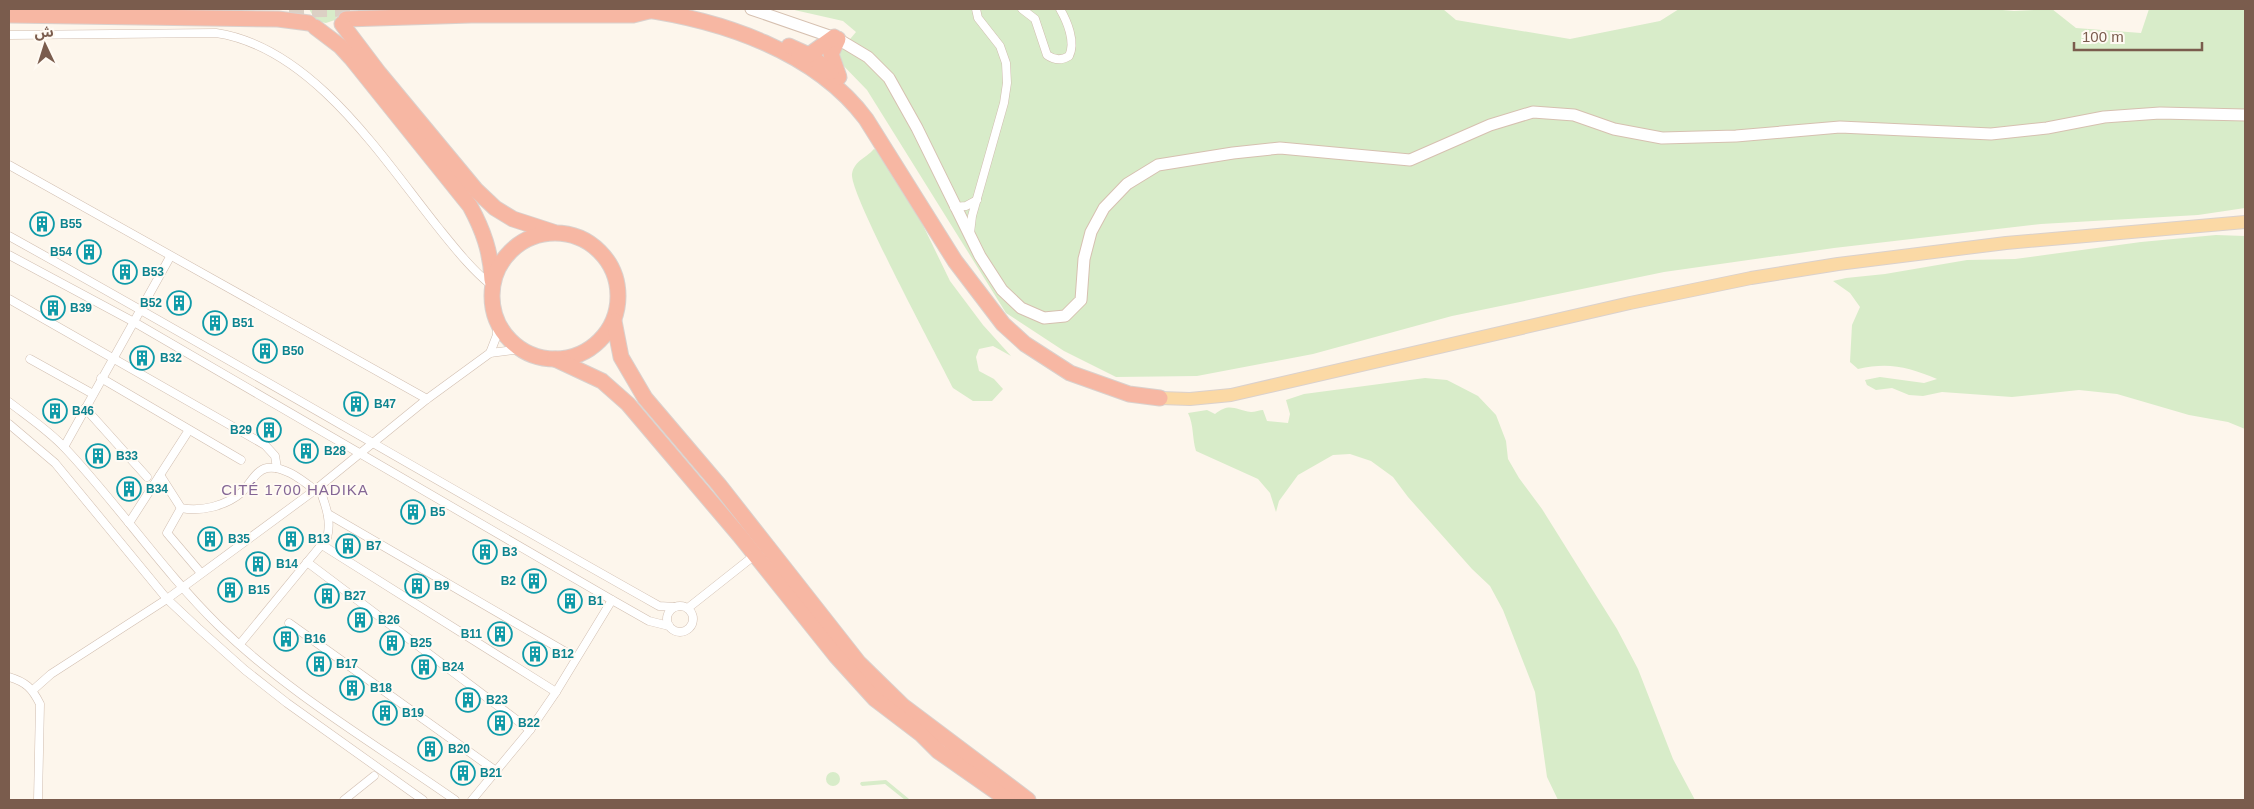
<svg xmlns="http://www.w3.org/2000/svg" width="2254" height="809" font-family="Helvetica,'Noto Sans Arabic',sans-serif">
<style>
.green{fill:#d8ecc9}
.lines{fill:none;stroke-linecap:round;stroke-linejoin:round}
.highway-tunnel{stroke:#dcd0c4;stroke-width:15;stroke-dasharray:15 8;stroke-linecap:butt}
.street-casing{stroke:#d1beb0;stroke-width:9}
.secondary-casing{stroke:#d6c0b0;stroke-width:13}
.primary-casing{stroke:#dad1cd;stroke-width:14}
.highway-casing{stroke:#dad1cd;stroke-width:17}
.street{stroke:#fff;stroke-width:8}
.secondary{stroke:#fff;stroke-width:11}
.primary{stroke:#fbd9a5;stroke-width:12}
.highway{stroke:#f7b7a3;stroke-width:15}
.labels{text-anchor:middle;stroke-width:4;stroke-linejoin:round;paint-order:stroke}
.culture-label{font-size:12px;font-weight:bold;fill:#0d838f;stroke:#fffaf3;text-anchor:start}
.quarter-label{font-size:15px;letter-spacing:1px;fill:#846695;stroke:#fffaf3}
</style>
<rect width="100%" height="100%" fill="#fdf6ec"/>
<g class="green">
<path d="M309 9H342L335 20 326 23 316 21Z"/>
<path d="M790 9H1443L1456 20 1570 39 1660 21 1679 9H1991L2014 11 2052 9 2076 28 2141 33 2149 9H2245V208L2198 215 2041 224 1834 248 1664 272 1452 316 1313 354 1197 376 1116 377 1064 351 1006 313 867 90 835 57 856 32 843 21Z"/>
<path d="M874 149 883 153 891 172 918 215 950 281 983 325 1011 356 993 346 979 349 976 357 979 371 994 379 1003 389 992 401H973L953 388C939 359 849 193 852 174 854 161 866 158 874 149Z"/>
<path d="M2216 235 2245 236V429L2228 422 2189 415 2117 394 2079 390 2012 397 1942 392 1923 396 1909 395 1892 388 1876 390 1867 385 1865 380 1880 377 1924 383 1937 379C1908 367 1889 362 1858 369L1850 362 1852 325 1860 307 1850 293 1833 281 1846 278 1885 274 1967 260 2015 259 2141 242Z"/>
<path d="M1425 378 1447 380 1478 396 1496 415 1506 441 1508 459 1519 478 1542 509 1617 629 1638 669 1673 759 1695 800H1558L1547 777 1535 692 1503 610 1490 586 1472 569 1408 497 1393 477 1371 461 1350 454 1333 455 1298 475 1279 501 1276 512 1270 493 1258 479 1196 451C1192 438 1194 425 1188 413L1207 410 1215 414C1230 402 1235 410 1251 412 1255 412 1260 410 1263 410L1267 421 1288 423 1290 414 1286 400 1304 394Z"/>
<circle cx="833" cy="779" r="7"/>
<path d="M886 780 909 799 910 800H905L885 784 862 786 860 784 861 782Z"/>
</g>
<g class="lines">
<path class="highway-tunnel" d="M289 10 361 9"/>
<g class="street-casing">
<g id="street">
<path d="M1022 9 1035 19 1047 55C1054 60 1061 61 1069 56 1076 42 1067 21 1060 9"/>
<path d="M9 35 216 33C312 47 381 156 437 226 454 247 471 269 491 285"/>
<path d="M9 165 427 399"/>
<path d="M954 207 966 206 977 200"/>
<path d="M970 233 972 216 1004 103 1007 83 1006 63 1000 46 978 18 976 9"/>
<path d="M9 236C227 357 441 484 659 606L675 607"/>
<path d="M9 255 134 322 612 600 649 621 669 626"/>
<path d="M9 299 265 445 275 456 277 468"/>
<path d="M490 353 497 335V322"/>
<path d="M30 359 93 394"/>
<path d="M101 378 241 460"/>
<path d="M9 402C27 416 48 430 64 447 118 504 162 570 218 625 288 693 375 744 455 800"/>
<path d="M85 408 147 477"/>
<path d="M9 424 55 463 167 599 198 628 245 670 287 703 423 800"/>
<path d="M64 447 170 257"/>
<path d="M160 475 181 508C201 512 226 506 242 492 250 484 256 470 267 468 284 465 303 481 315 490"/>
<path d="M181 508 167 533 201 573"/>
<path d="M328 514 576 658"/>
<path d="M129 523 189 430"/>
<path d="M322 545 556 692"/>
<path d="M307 562 530 730"/>
<circle cx="680" cy="619" r="13"/>
<path d="M688 608 755 555"/>
<path d="M289 623 496 771"/>
<path d="M240 644 327 538C332 520 325 504 319 487"/>
<path d="M9 677C26 682 32 688 40 704L38 800"/>
<path d="M33 690 51 674 167 599 315 490 427 399 490 353 521 349"/>
<path d="M344 800 374 776"/>
<path d="M472 800 530 730 556 692 612 600"/>
</g>
</g>
<g class="secondary-casing">
<path id="secondary" d="M751 9 838 39 868 57 889 78 917 128 980 256 1002 290 1021 308 1044 318 1065 316 1081 300 1084 259 1091 232 1104 208 1127 184 1158 165 1233 153 1280 148 1410 160 1490 125 1533 112 1574 115 1614 129 1662 138 1736 136 1840 127 1991 134 2047 128 2104 117 2160 113 2245 115"/>
</g>
<g class="primary-casing">
<path id="primary" d="M1160 398 1190 399 1231 395 1630 303 1751 278 1838 264 2006 243 2245 222"/>
</g>
<g class="highway-casing">
<g id="highway">
<path d="M640 9C721 20 815 51 866 119L955 261 1003 324 1025 344 1070 373 1129 394 1160 398"/>
<path d="M9 15 278 19 309 23"/>
<path d="M346 19 471 15H633L649 11"/>
<path d="M342 24 379 73 476 190 495 208 513 219 553 232"/>
<path d="M315 27 340 46 352 59 470 206C483 230 491 252 492 280"/>
<path d="M838 39 831 54 839 77"/>
<path d="M789 46 809 55 831 72"/>
<path d="M799 55H809L834 37"/>
<circle cx="555" cy="296" r="63"/>
<path d="M614 321 621 357 645 398 719 485 858 662 903 706 1028 800"/>
<path d="M555 359 602 381 628 404 740 536 836 656 875 699 921 734 938 751 1008 800"/>
</g>
</g>
<use href="#street" class="street"/>
<use href="#secondary" class="secondary"/>
<use href="#primary" class="primary"/>
<use href="#highway" class="highway"/>
</g>
<defs>
<g id="building-ring" transform="scale(1.25)"><circle r="9.5" fill="#fffaf3" stroke="#0f9aa8" stroke-width="1.5"/><path d="M-4-6H4V6H1V3H-1V6H-4ZM-2.5-4.3h1.7v1.8h-1.7ZM.8-4.3h1.7v1.8H.8ZM-2.5-1h1.7V.8h-1.7ZM.8-1h1.7V.8H.8Z" fill="#0f9aa8"/></g>
</defs>
<g fill-rule="evenodd">
<use href="#building-ring" x="42" y="224"/>
<use href="#building-ring" x="89" y="252"/>
<use href="#building-ring" x="125" y="272"/>
<use href="#building-ring" x="179" y="303"/>
<use href="#building-ring" x="53" y="308"/>
<use href="#building-ring" x="215" y="323"/>
<use href="#building-ring" x="265" y="351"/>
<use href="#building-ring" x="142" y="358"/>
<use href="#building-ring" x="356" y="404"/>
<use href="#building-ring" x="55" y="411"/>
<use href="#building-ring" x="269" y="430"/>
<use href="#building-ring" x="306" y="451"/>
<use href="#building-ring" x="98" y="456"/>
<use href="#building-ring" x="129" y="489"/>
<use href="#building-ring" x="413" y="512"/>
<use href="#building-ring" x="210" y="539"/>
<use href="#building-ring" x="291" y="539"/>
<use href="#building-ring" x="348" y="546"/>
<use href="#building-ring" x="485" y="552"/>
<use href="#building-ring" x="258" y="564"/>
<use href="#building-ring" x="534" y="581"/>
<use href="#building-ring" x="417" y="586"/>
<use href="#building-ring" x="230" y="590"/>
<use href="#building-ring" x="327" y="596"/>
<use href="#building-ring" x="570" y="601"/>
<use href="#building-ring" x="360" y="620"/>
<use href="#building-ring" x="500" y="634"/>
<use href="#building-ring" x="286" y="639"/>
<use href="#building-ring" x="392" y="643"/>
<use href="#building-ring" x="535" y="654"/>
<use href="#building-ring" x="319" y="664"/>
<use href="#building-ring" x="424" y="667"/>
<use href="#building-ring" x="352" y="688"/>
<use href="#building-ring" x="468" y="700"/>
<use href="#building-ring" x="385" y="713"/>
<use href="#building-ring" x="500" y="723"/>
<use href="#building-ring" x="430" y="749"/>
<use href="#building-ring" x="463" y="773"/>
</g>
<g class="labels">
<g class="culture-label">
<text x="60" y="228">B55</text>
<text x="72" y="256" text-anchor="end">B54</text>
<text x="142" y="276">B53</text>
<text x="162" y="307" text-anchor="end">B52</text>
<text x="70" y="312">B39</text>
<text x="232" y="327">B51</text>
<text x="282" y="355">B50</text>
<text x="160" y="362">B32</text>
<text x="374" y="408">B47</text>
<text x="72" y="415">B46</text>
<text x="252" y="434" text-anchor="end">B29</text>
<text x="324" y="455">B28</text>
<text x="116" y="460">B33</text>
<text x="146" y="493">B34</text>
<text x="430" y="516">B5</text>
<text x="228" y="543">B35</text>
<text x="308" y="543">B13</text>
<text x="366" y="550">B7</text>
<text x="502" y="556">B3</text>
<text x="276" y="568">B14</text>
<text x="516" y="585" text-anchor="end">B2</text>
<text x="434" y="590">B9</text>
<text x="248" y="594">B15</text>
<text x="344" y="600">B27</text>
<text x="588" y="605">B1</text>
<text x="378" y="624">B26</text>
<text x="482" y="638" text-anchor="end">B11</text>
<text x="304" y="643">B16</text>
<text x="410" y="647">B25</text>
<text x="552" y="658">B12</text>
<text x="336" y="668">B17</text>
<text x="442" y="671">B24</text>
<text x="370" y="692">B18</text>
<text x="486" y="704">B23</text>
<text x="402" y="717">B19</text>
<text x="518" y="727">B22</text>
<text x="448" y="753">B20</text>
<text x="480" y="777">B21</text>
</g>
<g class="quarter-label">
<text x="295" y="495">CITÉ 1700 HADIKA</text>
</g>
</g>
<rect width="2254" height="809" fill="none" stroke="#7a5c4d" stroke-width="20"/>
<g transform="translate(45 45) rotate(356)" stroke="#fffaf3" stroke-width="4" paint-order="stroke">
<path d="M0-4L9 19L0 12L-9 19Z" fill="#7a5c4d"/>
<text y="-8" font-size="14" font-weight="bold" text-anchor="middle" fill="#7a5c4d">ش</text>
</g>
<path d="M2074 42v8h128v-8" fill="none" stroke="#7a5c4d" stroke-width="2.5"/>
<text x="2082" y="42" font-size="15" fill="#7a5c4d" stroke="#fffaf3" stroke-width="4" paint-order="stroke">100 m</text>
</svg>
